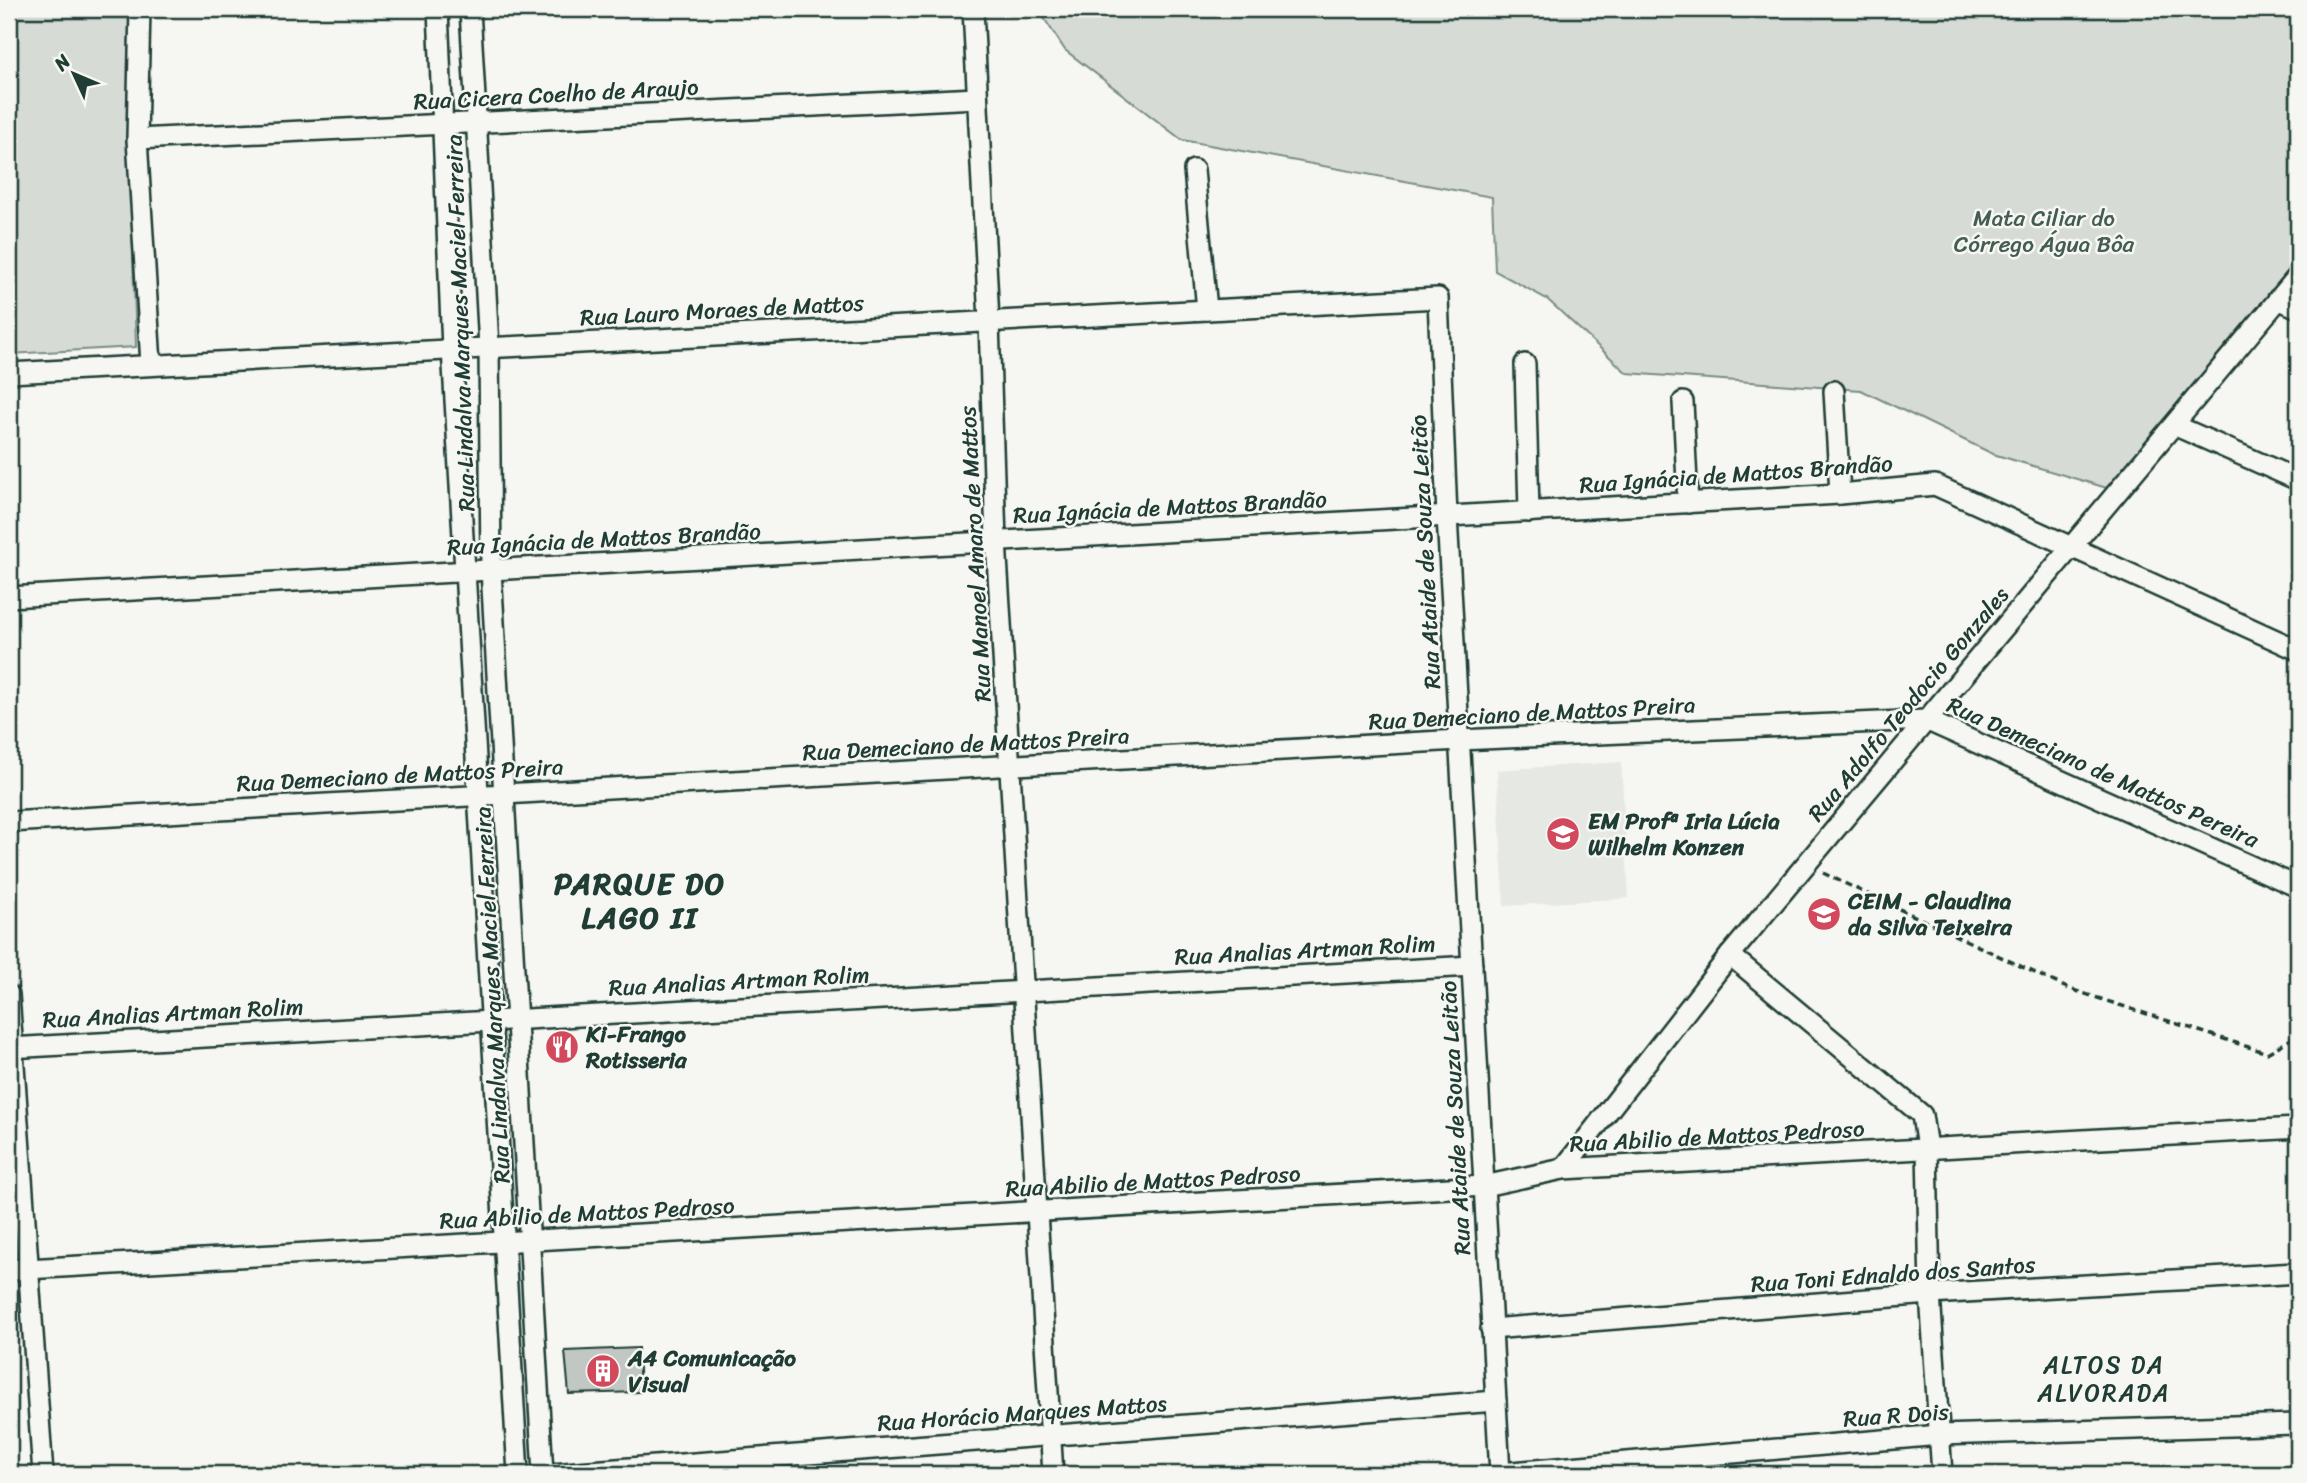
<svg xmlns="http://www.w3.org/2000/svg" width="2307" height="1483" font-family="Sriracha,sans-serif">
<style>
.built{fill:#e6e8e4}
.green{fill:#d6dbd6;stroke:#7a8c85;stroke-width:2}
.building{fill:#c1c8c3;stroke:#1f3d34;stroke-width:2}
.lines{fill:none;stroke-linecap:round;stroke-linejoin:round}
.minor-casing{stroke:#1f3d34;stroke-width:24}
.path{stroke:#1f3d34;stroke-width:3.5;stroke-dasharray:7 5;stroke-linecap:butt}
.minor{stroke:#f6f6f2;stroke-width:19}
.labels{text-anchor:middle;stroke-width:5;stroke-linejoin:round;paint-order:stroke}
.street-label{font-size:23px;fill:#1f3d34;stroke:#f6f6f2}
.park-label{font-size:23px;fill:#445d54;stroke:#f6f6f2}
.poi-label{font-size:23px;font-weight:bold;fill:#1f3d34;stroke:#f6f6f2;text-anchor:start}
.neighbourhood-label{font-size:24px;letter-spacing:2px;fill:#1f3d34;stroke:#f6f6f2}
.district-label{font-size:30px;font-weight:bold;letter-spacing:2px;fill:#1f3d34;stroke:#f6f6f2}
</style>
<rect width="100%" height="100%" fill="#f6f6f2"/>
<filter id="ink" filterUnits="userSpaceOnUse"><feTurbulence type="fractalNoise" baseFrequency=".0143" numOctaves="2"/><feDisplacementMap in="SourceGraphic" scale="14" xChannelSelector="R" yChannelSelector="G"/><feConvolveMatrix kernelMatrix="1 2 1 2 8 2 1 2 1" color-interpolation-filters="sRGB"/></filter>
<g filter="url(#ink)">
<path class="built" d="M1621 762 1629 898 1504 906 1497 770Z"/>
<g class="green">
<path d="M9 9H130L139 156 130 165 136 347 9 354Z"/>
<path d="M1038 9H2298V274L2117 491 1993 454 1861 390 1627 373 1547 299 1495 271 1492 197 1182 140 1065 50Z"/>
</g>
<path class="building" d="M638 1348 640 1392 569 1394 565 1351Z"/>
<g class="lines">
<g class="minor-casing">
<g id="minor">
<path d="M140 9 137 139 151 364"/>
<path d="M438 9 452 349 518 1474"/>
<path d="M470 9 489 347 491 570 543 1474"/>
<path d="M973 9 989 321 996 541 1053 1474"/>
<path d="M137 139 977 98"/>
<path d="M1194 170 1207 310"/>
<path d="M2278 299 2298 308"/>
<path d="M1525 364 1529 512"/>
<path d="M9 373 1438 298 1447 516 1500 1474"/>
<path d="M1834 391 1840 494"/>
<path d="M1683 402 1688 503"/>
<path d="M2174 425 2298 480"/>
<path d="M9 597 1840 494 1935 485 2298 650"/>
<path d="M9 822 1459 740 1926 720 2298 887"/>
<path d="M1730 955 1922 1115 1927 1148 1930 1294 1942 1474"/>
<path d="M9 995 43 1474"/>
<path d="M9 1048 1472 966"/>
<path d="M1563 1169 1730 955 2298 276"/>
<path d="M9 1270 1484 1186 1563 1169 2298 1128"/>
<path d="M1491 1329 1930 1294 2298 1273"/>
<path d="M1500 1473 1940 1435 2298 1424"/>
<path d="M551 1474 1496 1401"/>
</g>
</g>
<path class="path" d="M1823 873 2067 988 2267 1053 2298 1035"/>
<use href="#minor" class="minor"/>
</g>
</g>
<defs>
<g id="school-disc" transform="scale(1.75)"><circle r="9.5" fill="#d1495b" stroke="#f6f6f2"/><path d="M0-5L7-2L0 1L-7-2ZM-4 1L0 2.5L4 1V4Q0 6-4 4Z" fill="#fff"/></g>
<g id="restaurant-disc" transform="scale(1.75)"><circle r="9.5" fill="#d1495b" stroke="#f6f6f2"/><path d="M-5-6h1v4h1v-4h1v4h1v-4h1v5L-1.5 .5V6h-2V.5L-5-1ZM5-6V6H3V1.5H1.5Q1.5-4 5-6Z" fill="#fff"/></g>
<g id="building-disc" transform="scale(1.75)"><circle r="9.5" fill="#d1495b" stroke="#f6f6f2"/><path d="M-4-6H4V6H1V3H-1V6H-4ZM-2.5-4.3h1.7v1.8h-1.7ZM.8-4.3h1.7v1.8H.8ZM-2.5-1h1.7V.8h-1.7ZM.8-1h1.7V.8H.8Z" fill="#fff"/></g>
</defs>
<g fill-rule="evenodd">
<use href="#school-disc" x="1563" y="834"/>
<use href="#school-disc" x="1824" y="914"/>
<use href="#restaurant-disc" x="562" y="1047"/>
<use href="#building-disc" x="603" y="1371"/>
</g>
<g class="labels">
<g class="street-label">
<text transform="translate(556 94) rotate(-3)" y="8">Rua Cicera Coelho de Araujo</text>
<text transform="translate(722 310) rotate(-3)" y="8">Rua Lauro Moraes de Mattos</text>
<text transform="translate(460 323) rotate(-92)" y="8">Rua Lindalva Marques Maciel Ferreira</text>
<text transform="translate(1736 474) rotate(-4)" y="8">Rua Ignácia de Mattos Brandão</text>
<text transform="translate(1170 507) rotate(-3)" y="8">Rua Ignácia de Mattos Brandão</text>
<text transform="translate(604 539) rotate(-3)" y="8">Rua Ignácia de Mattos Brandão</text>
<text transform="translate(1425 552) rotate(-93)" y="8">Rua Ataide de Souza Leitão</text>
<text transform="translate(975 554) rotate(-93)" y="8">Rua Manoel Amaro de Mattos</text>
<text transform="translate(1908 704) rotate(-50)" y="8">Rua Adolfo Teodocio Gonzales</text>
<text transform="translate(1532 713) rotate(-3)" y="8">Rua Demeciano de Mattos Preira</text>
<text transform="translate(966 744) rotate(-3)" y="8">Rua Demeciano de Mattos Preira</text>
<text transform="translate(2103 772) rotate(24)" y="8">Rua Demeciano de Mattos Pereira</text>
<text transform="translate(400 775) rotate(-3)" y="8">Rua Demeciano de Mattos Preira</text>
<text transform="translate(1305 950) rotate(-3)" y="8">Rua Analias Artman Rolim</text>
<text transform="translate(739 981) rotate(-3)" y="8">Rua Analias Artman Rolim</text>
<text transform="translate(492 995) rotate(-93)" y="8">Rua Lindalva Marques Maciel Ferreira</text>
<text transform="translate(173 1013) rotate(-3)" y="8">Rua Analias Artman Rolim</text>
<text transform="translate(1455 1118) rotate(-93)" y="8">Rua Ataide de Souza Leitão</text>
<text transform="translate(1717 1136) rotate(-3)" y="8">Rua Abilio de Mattos Pedroso</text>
<text transform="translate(1153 1181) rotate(-3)" y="8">Rua Abilio de Mattos Pedroso</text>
<text transform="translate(587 1213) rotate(-3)" y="8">Rua Abilio de Mattos Pedroso</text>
<text transform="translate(1893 1274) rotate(-4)" y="8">Rua Toni Ednaldo dos Santos</text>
<text transform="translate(1022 1413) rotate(-4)" y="8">Rua Horácio Marques Mattos</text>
<text transform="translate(1896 1415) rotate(-4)" y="8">Rua R Dois</text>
</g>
<g class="park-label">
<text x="2044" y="226">Mata Ciliar do<tspan x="2044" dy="26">Córrego Água Bôa</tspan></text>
</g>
<g class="poi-label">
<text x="1588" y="829">EM Profª Iria Lúcia<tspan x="1588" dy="26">Wilhelm Konzen</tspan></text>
<text x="1848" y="909">CEIM - Claudina<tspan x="1848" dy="26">da Silva Teixeira</tspan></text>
<text x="586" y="1042">Ki-Frango<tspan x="586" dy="26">Rotisseria</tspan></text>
<text x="628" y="1366">A4 Comunicação<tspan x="628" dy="26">Visual</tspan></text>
</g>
<g class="neighbourhood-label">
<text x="2104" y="1373">ALTOS DA<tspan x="2104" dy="28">ALVORADA</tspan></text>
</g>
<g class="district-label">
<text x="640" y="894">PARQUE DO<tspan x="640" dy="34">LAGO II</tspan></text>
</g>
</g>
<rect width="2307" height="1483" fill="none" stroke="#f6f6f2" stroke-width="35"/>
<rect x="18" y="18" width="2272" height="1448" fill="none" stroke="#1f3d34" stroke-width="2.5" filter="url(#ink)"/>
<g transform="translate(74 74) rotate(314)" stroke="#f6f6f2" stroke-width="5" paint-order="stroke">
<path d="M0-5L12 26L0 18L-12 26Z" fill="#1f3d34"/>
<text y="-10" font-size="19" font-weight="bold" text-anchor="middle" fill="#1f3d34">N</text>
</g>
</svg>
